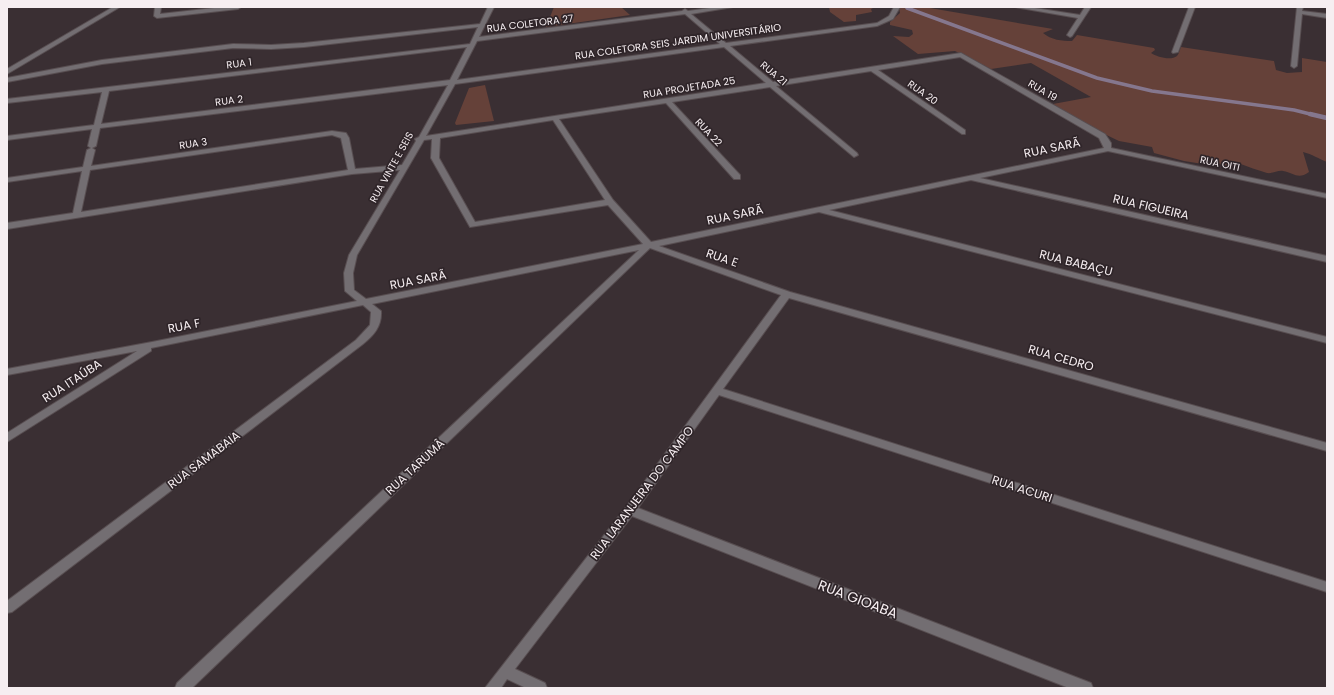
<svg xmlns="http://www.w3.org/2000/svg" width="1334" height="695" font-family="Poppins,sans-serif">
<style>
.green{fill:#654139}
.lines{fill:none;stroke-linecap:round;stroke-linejoin:round}
.stream-far1{stroke:#85778e;stroke-width:3.5}
.stream{stroke:#85778e;stroke-width:4.5}
.lane-casing{stroke:#584e51;stroke-width:2}
.street-casing{stroke:#584e51;stroke-width:2}
.lane{fill:#736e72;fill-rule:evenodd}
.street{fill:#736e72;fill-rule:evenodd}
.labels{text-anchor:middle;stroke-width:3.5;stroke-linejoin:round;paint-order:stroke}
.far-street-label{font-size:10px;fill:#f6eef1;stroke:#2f2529}
.street-label{font-size:12px;fill:#f6eef1;stroke:#2f2529}
.near-street-label{font-size:14px;fill:#f6eef1;stroke:#2f2529}
</style>
<rect width="100%" height="100%" fill="#3a2f33"/>
<g class="green">
<path d="M554 7H621L630 15 546 27Z"/>
<path d="M829 7H875L871 9 872 12 856 15V21L844 22 830 12Z"/>
<path d="M899 7H924L1053 29 1043 33C1051 40 1062 41 1072 41L1077 35 1154 48 1155 50 1151 53C1157 57 1171 61 1177 56 1179 54 1180 49 1181 47L1274 61 1276 70 1287 73 1302 72V58L1327 62V162C1319 159 1312 154 1303 152L1309 172C1298 180 1294 173 1283 171 1278 170 1272 174 1267 173 1258 170 1248 167 1238 163L1232 167 1215 163 1203 164 1184 161 1154 153 1152 147 1119 141 1096 130 1053 104 1091 97 1031 63 991 69 955 51 918 54 893 36 909 37 913 34 912 30 890 25V22L900 13Z"/>
<path d="M485 85 494 121 456 125 455 123 469 88Z"/>
</g>
<g class="lines">
<path class="stream-far1" d="M907 8 1097 78 1152 91 1294 110 1314 115"/>
<path class="stream" d="M1310 114 1327 118"/>
<g class="lane-casing">
<path id="lane" d="M155 7H161L160 14 223 7H241L238 9 157 18 154 16Z"/>
</g>
<g class="street-casing">
<g id="street">
<path d="M113 7H120L7 74V69Z"/>
<path d="M488 7H494L479 37 682 11 685 9 688 11 717 7H733L691 14 726 43 877 23 889 16 894 7H900L893 19 877 26 730 46 773 82 961 53 1105 134 1111 143V148L1327 194V198L1108 151 980 178 1327 256V262L971 180 829 210 1327 337V343L819 212 659 246 790 292 1327 443V451L789 298 723 389 1327 582V592L719 395 638 508 1091 683 1093 688H1069L632 516 515 669 545 683 547 688H526L507 679 501 688H485L626 507 781 295 650 248 192 688H175L177 683 639 250 372 304 381 311C382 326 374 335 363 344L12 612 7 613V601L356 340 370 325 371 312 363 305 151 348V351L7 442V433L137 351 7 375V369L152 342 357 301 345 291 344 273 349 255 400 170 352 174 7 229V223L73 213 82 171 7 182V178L83 167 87 150 91 148 88 146 92 129 7 140V136L94 125 102 92 7 103V99L470 44 478 27 304 47 271 49 233 48 102 64 7 82V78L102 60 233 44 271 45 304 43 480 24ZM685 14 720 44 457 80 477 41ZM467 47 450 80 101 124 109 91ZM724 47 766 83 426 136 455 84ZM960 57 1099 138 1104 148 651 242 613 200 559 119 666 103 734 179H740V175L672 102 770 87 854 157 858 155 857 153 776 86 871 71 962 134H965V130L878 70ZM448 85 419 137 415 139 416 141 402 165 355 169 349 138 346 133 332 131 91 166 95 150 92 148 96 146 100 128ZM553 120 605 200 475 222 439 158 440 138ZM332 135 341 138 348 170 81 212 90 170ZM432 139 431 158 470 227 608 205 643 244 366 299 354 290 353 273 357 255 424 140Z"/>
<path d="M1015 7H1028L1080 15 1085 7H1091L1072 36 1070 37 1067 35 1078 18Z"/>
<path d="M1189 7H1195L1178 52 1173 53 1172 52Z"/>
<path d="M1297 7H1303L1302 11 1327 14V18L1302 14 1297 66 1294 68 1291 66Z"/>
</g>
</g>
<use href="#lane" class="lane"/>
<use href="#street" class="street"/>
</g>
<g class="labels">
<g class="far-street-label">
<text transform="translate(530 23) rotate(-7)" y="4">RUA COLETORA 27</text>
<text transform="translate(678 41) rotate(-8)" y="4">RUA COLETORA SEIS JARDIM UNIVERSITÁRIO</text>
<text transform="translate(239 63) rotate(-7)" y="4">RUA 1</text>
<text transform="translate(774 73) rotate(40)" y="4">RUA 21</text>
<text transform="translate(689 87) rotate(-9)" y="4">RUA PROJETADA 25</text>
<text transform="translate(1043 90) rotate(30)" y="4">RUA 19</text>
<text transform="translate(923 92) rotate(35)" y="4">RUA 20</text>
<text transform="translate(229 100) rotate(-7)" y="4">RUA 2</text>
<text transform="translate(709 132) rotate(47)" y="4">RUA 22</text>
<text transform="translate(193 143) rotate(-8)" y="4">RUA 3</text>
<text transform="translate(1220 163) rotate(12)" y="4">RUA OITI</text>
<text transform="translate(391 167) rotate(-61)" y="4">RUA VINTE E SEIS</text>
</g>
<g class="street-label">
<text transform="translate(1052 148) rotate(-12)" y="4">RUA SARÃ</text>
<text transform="translate(1151 207) rotate(13)" y="4">RUA FIGUEIRA</text>
<text transform="translate(735 215) rotate(-12)" y="4">RUA SARÃ</text>
<text transform="translate(722 258) rotate(19)" y="4">RUA E</text>
<text transform="translate(1076 263) rotate(14)" y="4">RUA BABAÇU</text>
<text transform="translate(418 280) rotate(-11)" y="4">RUA SARÃ</text>
<text transform="translate(184 326) rotate(-11)" y="4">RUA F</text>
<text transform="translate(1061 358) rotate(16)" y="4">RUA CEDRO</text>
<text transform="translate(72 381) rotate(-33)" y="4">RUA ITAÚBA</text>
<text transform="translate(204 460) rotate(-37)" y="4">RUA SAMABAIA</text>
<text transform="translate(415 467) rotate(-43)" y="4">RUA TARUMÂ</text>
<text transform="translate(1022 489) rotate(18)" y="4">RUA ACURI</text>
<text transform="translate(642 493) rotate(-53)" y="4">RUA LARANJEIRA DO CAMPO</text>
</g>
<g class="near-street-label">
<text transform="translate(858 599) rotate(21)" y="5">RUA GIOABA</text>
</g>
</g>
<rect width="1334" height="695" fill="none" stroke="#f6eef1" stroke-width="16"/>
</svg>
